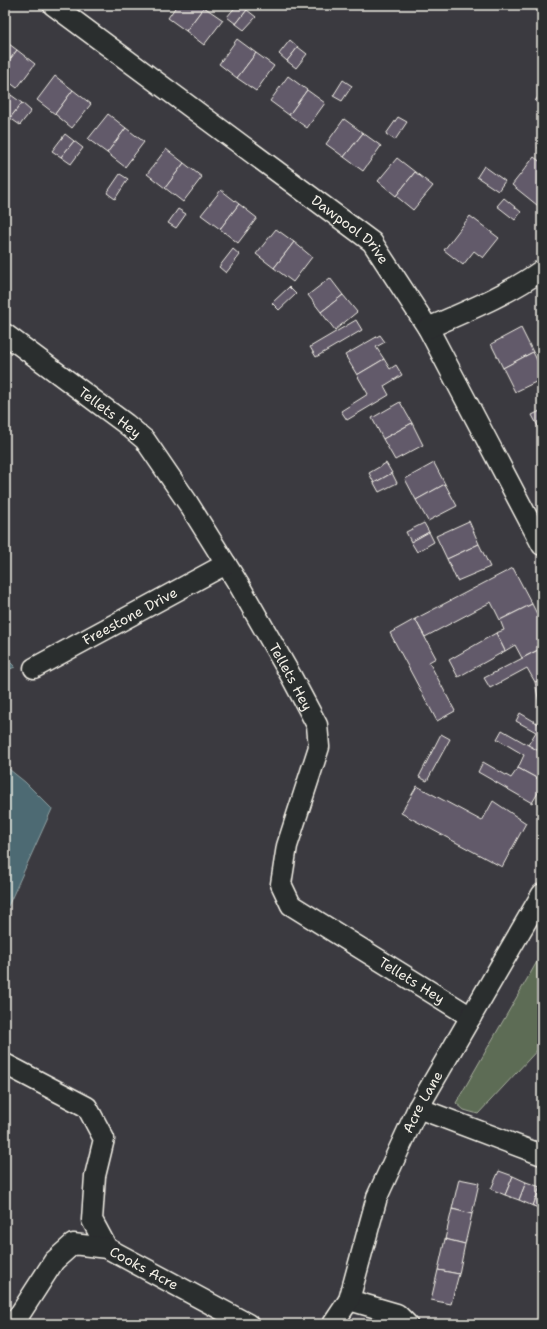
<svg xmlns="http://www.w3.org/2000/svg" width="547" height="1329" font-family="'Shantell Sans',sans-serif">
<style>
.green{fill:#5d6c55;stroke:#a8ae9e}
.water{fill:#4e6b73;stroke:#90a1a2}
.building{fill:#625a6a;stroke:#f4f1e8}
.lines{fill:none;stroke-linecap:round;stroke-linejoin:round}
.street-casing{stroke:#f4f1e8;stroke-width:23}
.street{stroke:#2a2d2e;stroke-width:20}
.labels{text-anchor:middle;stroke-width:3.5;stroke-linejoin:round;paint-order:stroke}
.street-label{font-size:14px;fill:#f4f1e8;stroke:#2a2d2e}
</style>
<rect width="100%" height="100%" fill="#3b3a40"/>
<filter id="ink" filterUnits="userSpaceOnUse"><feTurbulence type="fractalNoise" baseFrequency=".025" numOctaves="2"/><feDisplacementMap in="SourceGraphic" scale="8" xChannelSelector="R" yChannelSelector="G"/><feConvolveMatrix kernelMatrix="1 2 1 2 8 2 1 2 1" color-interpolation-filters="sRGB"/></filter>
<g filter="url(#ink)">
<path class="green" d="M542 953V1045L478 1114 464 1110 456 1103Z"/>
<g class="water">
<path d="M5 657 15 667 5 671Z"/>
<path d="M5 766 25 782 52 809 9 904 5 911Z"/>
</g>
<g class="building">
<path d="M147 5H156L153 9Z"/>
<path d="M177 5H202L204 7 186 31 168 18Z"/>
<path d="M237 5H241L247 10 236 24 227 17Z"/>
<path d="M204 7 223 20 204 45 186 31Z"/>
<path d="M247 10 256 17 244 30 236 24Z"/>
<path d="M237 39 256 53 237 78 219 64Z"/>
<path d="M290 40 298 47 287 61 279 54Z"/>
<path d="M5 41 17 50 5 66Z"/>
<path d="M298 47 307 54 296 68 287 61Z"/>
<path d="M17 50 35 64 17 88 5 79V66Z"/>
<path d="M256 53 274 66 256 91 237 78Z"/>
<path d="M55 76 73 90 55 114 37 100Z"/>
<path d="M288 76 307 90 289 115 270 101Z"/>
<path d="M343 80 352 86 342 101 333 96Z"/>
<path d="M73 90 91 104 72 128 55 114Z"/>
<path d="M307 90 325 103 307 128 289 115Z"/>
<path d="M542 92V106L535 101Z"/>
<path d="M11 95 22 103 10 118 5 114V104Z"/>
<path d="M22 103 31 111 20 125 10 118Z"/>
<path d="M108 114 126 128 107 153 88 139Z"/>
<path d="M398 117 407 122 395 140 386 134Z"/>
<path d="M344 119 363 133 344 157 326 144Z"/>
<path d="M126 128 144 142 125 167 107 153Z"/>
<path d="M363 133 381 146 363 171 344 157Z"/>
<path d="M65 134 74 141 61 157 52 151Z"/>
<path d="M74 141 83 148 71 164 61 157Z"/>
<path d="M542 143V151L538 148Z"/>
<path d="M166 149 184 163 165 188 147 174Z"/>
<path d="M534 157 542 163V209L512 185Z"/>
<path d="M397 158 415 172 396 196 378 181Z"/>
<path d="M184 163 202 177 183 202 165 188Z"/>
<path d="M484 166 505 181 498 191 477 177Z"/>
<path d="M415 172 433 186 413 210 396 196Z"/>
<path d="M120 174 128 179 115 199 107 193Z"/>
<path d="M221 190 239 204 220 229 201 215Z"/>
<path d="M504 198 521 212 515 220 497 206Z"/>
<path d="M239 204 257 218 238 243 220 229Z"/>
<path d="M178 209 186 214 176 228 168 223Z"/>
<path d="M470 216 499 238 483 258 474 251 463 265 444 250Z"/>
<path d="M276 229 294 242 274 268 256 254Z"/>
<path d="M294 242 312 257 293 282 274 268Z"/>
<path d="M233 249 240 255 226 273 219 267Z"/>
<path d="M330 278 343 295 321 312 308 295Z"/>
<path d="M289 287 296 294 279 310 272 303Z"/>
<path d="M343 295 357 312 335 330 321 312Z"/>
<path d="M356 320 362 330 316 357 310 347Z"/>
<path d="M521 328 533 352 503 368 491 344Z"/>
<path d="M380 335 385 342 376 347 384 359 357 375 345 355Z"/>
<path d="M533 352 542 370V379L515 392 503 368Z"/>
<path d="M384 359 390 369 396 365 402 375 384 386 389 395 347 420 341 411 368 394 357 375Z"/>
<path d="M400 402 412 423 383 439 372 418Z"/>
<path d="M542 410V434L532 415Z"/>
<path d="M412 423 423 445 395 460 383 439Z"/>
<path d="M386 463 392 473 374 483 369 473Z"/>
<path d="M434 463 445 484 416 500 405 479Z"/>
<path d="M392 473 397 483 379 492 374 483Z"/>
<path d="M445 484 457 506 428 521 416 500Z"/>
<path d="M469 521 479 544 447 559 436 536Z"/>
<path d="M424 523 429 532 411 542 406 532Z"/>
<path d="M429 532 434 542 417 552 411 542Z"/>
<path d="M479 544 490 567 457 581 447 559Z"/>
<path d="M513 568 532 604 500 620 491 602 425 637 415 619Z"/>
<path d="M532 604 542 624V648L522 658 515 645 505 651 496 633 504 630 500 620Z"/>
<path d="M415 619 436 658 429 662 455 711 437 721 390 633Z"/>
<path d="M496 633 505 651 458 677 449 660Z"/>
<path d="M542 648V680L535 682 527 668 490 688 484 678Z"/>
<path d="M542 680V708H540L535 682Z"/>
<path d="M520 713 542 726V753L528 745 536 732 516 721Z"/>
<path d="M502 730 542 753V781L518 768 524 755 497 739Z"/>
<path d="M441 734 450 739 427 781 419 777Z"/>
<path d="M483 762 511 778 518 768 542 781V786L532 803 478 772Z"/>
<path d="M417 786 482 821 493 801 526 823 502 867 401 813Z"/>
<path d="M499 1171 513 1176 505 1195 491 1189Z"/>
<path d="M513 1176 526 1182 519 1200 505 1195Z"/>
<path d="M459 1179 479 1183 472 1214 452 1209Z"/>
<path d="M526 1182 540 1187 533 1206 519 1200Z"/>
<path d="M540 1187 542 1188V1209L533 1206Z"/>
<path d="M452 1209 472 1214 465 1244 445 1239Z"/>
<path d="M445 1239 465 1244 459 1274 438 1270Z"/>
<path d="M438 1270 459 1274 451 1304 431 1300Z"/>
</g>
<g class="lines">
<g class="street-casing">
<g id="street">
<path id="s1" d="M53 5 372 242 428 328 542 545"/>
<path d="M428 328C467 311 507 295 542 270"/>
<path id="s2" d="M5 334 126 424 145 440 188 503 239 585 291 676 317 725 319 747 287 846 281 884 291 905 471 1017"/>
<path id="s3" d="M34 668 226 564"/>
<path id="s4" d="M5 1064 87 1107 104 1139 95 1176 92 1220 107 1248 248 1324"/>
<path d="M418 1108 542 1155"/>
<path d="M349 1300 397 1314 407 1324"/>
<path d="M5 1322 16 1320 54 1261 73 1244 107 1248"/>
<path id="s5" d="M333 1324 349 1300 377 1197 418 1108 542 894"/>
</g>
</g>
<use href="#street" class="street"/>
</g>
</g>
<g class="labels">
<g class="street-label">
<text dy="5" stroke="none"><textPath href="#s1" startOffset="373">Dawpool Drive</textPath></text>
<text dy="5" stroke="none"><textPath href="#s2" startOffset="131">Tellets Hey</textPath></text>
<text dy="5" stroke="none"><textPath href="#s3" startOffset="109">Freestone Drive</textPath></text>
<text dy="5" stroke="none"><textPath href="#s2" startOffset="454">Tellets Hey</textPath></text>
<text dy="5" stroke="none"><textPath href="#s2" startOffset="839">Tellets Hey</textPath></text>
<text dy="5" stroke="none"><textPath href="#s5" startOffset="241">Acre Lane</textPath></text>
<text dy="5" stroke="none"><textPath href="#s4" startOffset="285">Cooks Acre</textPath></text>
</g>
</g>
<rect width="547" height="1329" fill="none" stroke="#2a2d2e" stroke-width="20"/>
<rect x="10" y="10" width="527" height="1309" fill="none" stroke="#f4f1e8" stroke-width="1.5" filter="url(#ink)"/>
</svg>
